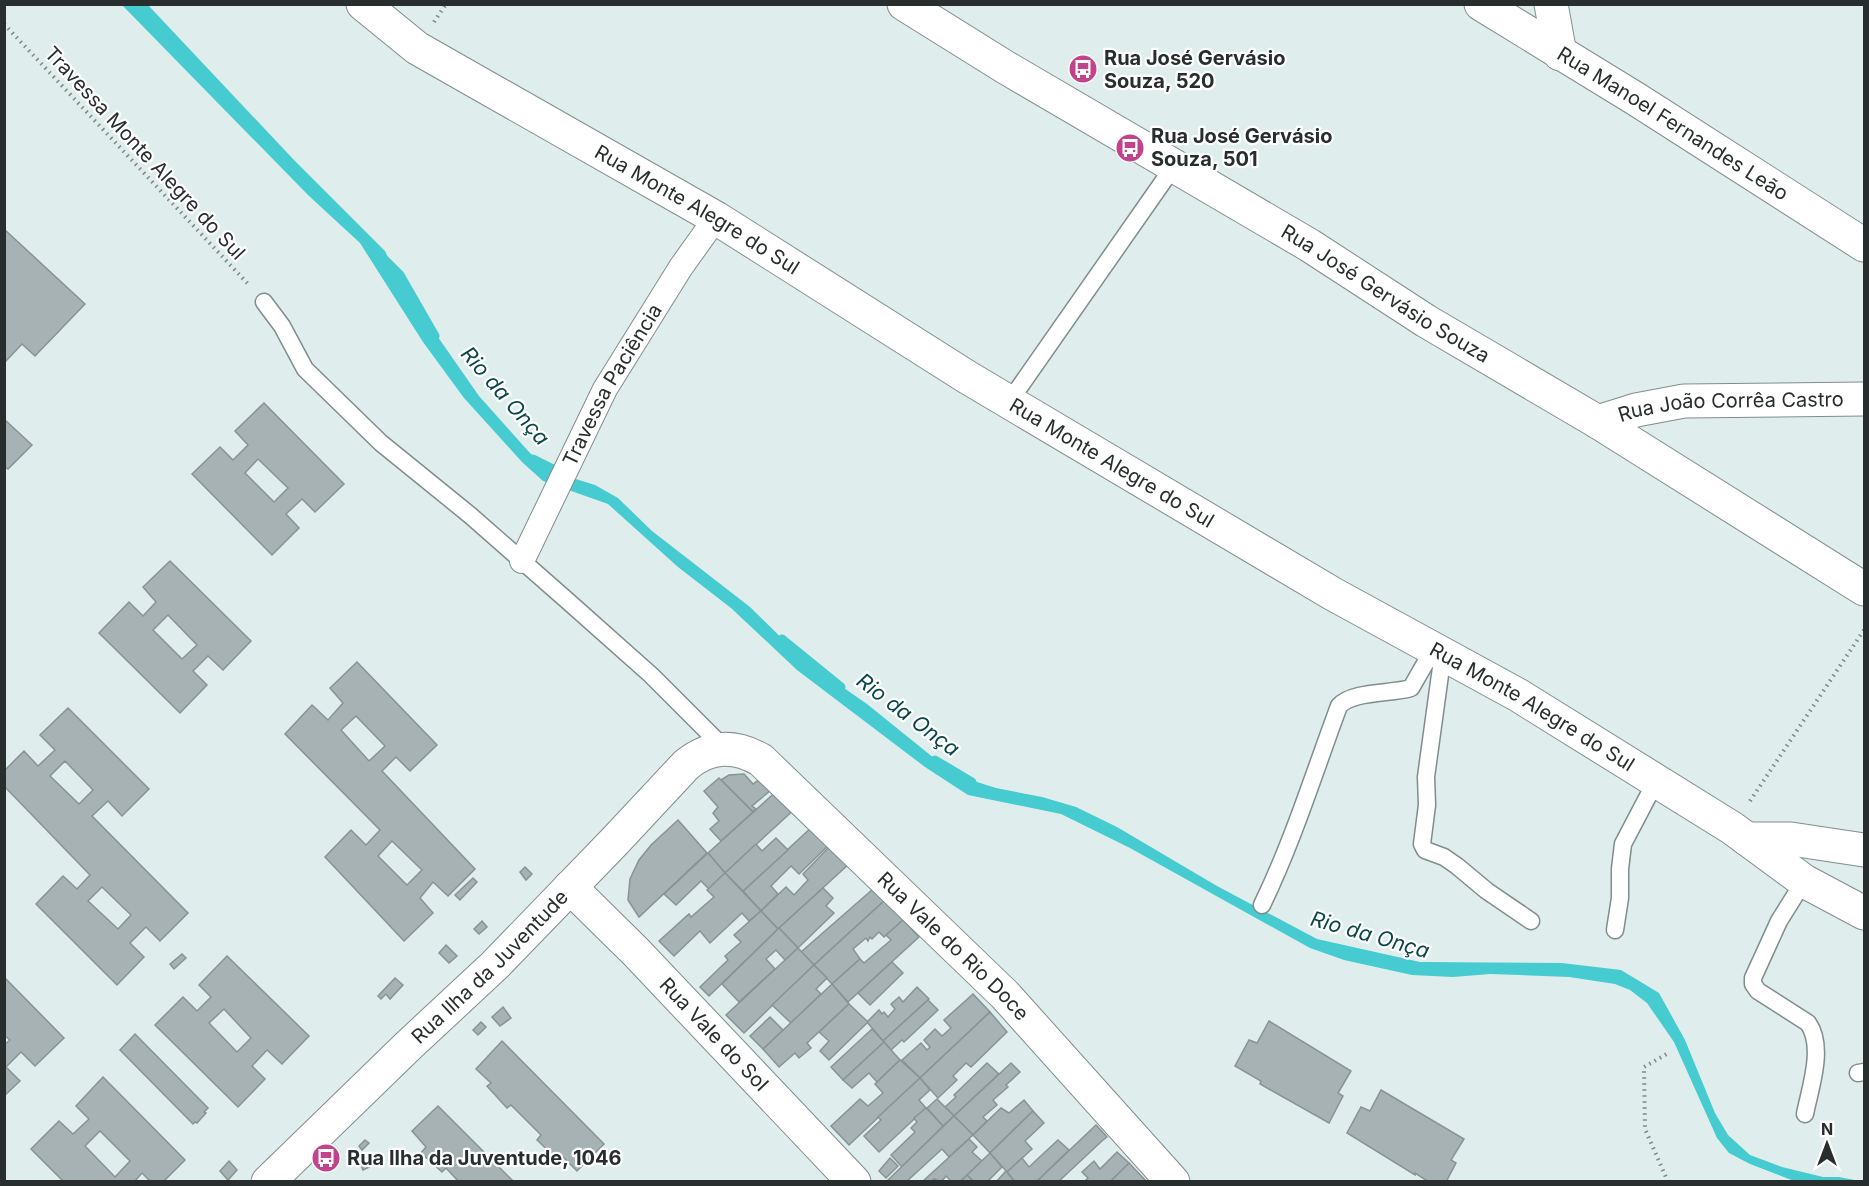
<svg xmlns="http://www.w3.org/2000/svg" width="1869" height="1186" font-family="Inter,sans-serif">
<style>
.water{fill:#45cbd0}
.lines{fill:none;stroke-linecap:round;stroke-linejoin:round}
.stream{stroke:#45cbd0;stroke-width:9}
.building{fill:#a6b2b3;stroke:#889394;stroke-width:1.5;fill-rule:evenodd}
.service-casing{stroke:#818d8d;stroke-width:19}
.pedestrian-casing{stroke:#818d8d;stroke-width:26}
.minor-casing{stroke:#818d8d;stroke-width:35}
.path{stroke:#7f8787;stroke-width:4;stroke-dasharray:1.5 4.5;stroke-linecap:butt}
.service{stroke:#fff;stroke-width:16}
.pedestrian{stroke:#fff;stroke-width:24}
.minor{stroke:#fff;stroke-width:33}
.labels{text-anchor:middle;stroke-width:4.5;stroke-linejoin:round;paint-order:stroke}
.poi-label{font-size:20px;font-weight:bold;fill:#282d2d;stroke:#fff;text-anchor:start}
.street-label{font-size:20px;fill:#282d2d;stroke:#fff}
.water-label{font-size:21px;font-style:italic;fill:#084648;stroke:#fff}
</style>
<rect width="100%" height="100%" fill="#e0eded"/>
<path class="water" d="M122 5H148L294 160 385 251 401 284 479 396 529 452 550 471 595 485 618 498 652 531 750 607 805 661 867 704 955 775 996 788 1042 797 1076 807 1117 827 1217 886 1317 939 1420 962 1562 963 1621 970 1659 993 1685 1040 1715 1113 1728 1135 1750 1155 1782 1167 1823 1177H1839L1860 1181H1794L1750 1164 1729 1153 1717 1138 1674 1042 1647 1003 1630 990 1615 984 1569 977 1490 974 1453 977 1412 975 1344 960 1310 948 1130 848 1061 814 968 795 925 767 797 670 731 608 678 567 608 504 543 481 522 462 464 398 423 342 360 243 308 195Z"/>
<g class="lines">
<g class="stream">
<path d="M385 260 400 275 435 336"/>
<path d="M533 459 563 474"/>
<path d="M782 639 841 687"/>
<path d="M935 760 972 782"/>
</g>
</g>
<g class="building">
<path d="M4 229 85 304 35 356 22 344 4 363Z"/>
<path d="M264 403 344 484 315 512 302 499 286 514 299 528 272 555 192 474 220 447 233 460 248 445 235 431ZM258 459 288 488 274 502 245 473Z"/>
<path d="M4 419 32 445 8 469 4 466Z"/>
<path d="M170 561 251 641 223 670 208 656 193 671 207 685 180 713 99 633 129 602 143 616 156 602 143 587ZM168 615 197 645 182 659 153 630Z"/>
<path d="M357 662 437 745 410 771 396 757 382 771 475 869 448 896 433 882 420 898 433 913 404 941 325 857 351 830 366 845 380 830 285 734 312 705 328 720 343 703 330 688ZM356 716 385 746 369 761 341 730ZM392 841 422 870 407 885 378 856Z"/>
<path d="M68 708 149 789 122 816 108 801 92 816 188 913 160 941 146 927 130 943 144 957 117 985 36 904 63 876 77 889 90 875 4 786V771L24 751 38 766 55 750 40 735ZM65 761 93 790 79 804 50 776ZM102 887 131 915 118 929 88 901Z"/>
<path d="M744 774 753 784 760 779 771 790 752 806 756 809 753 812 721 780 729 775Z"/>
<path d="M719 778 753 812 721 841 710 829 719 821 713 813 718 807 704 791Z"/>
<path d="M780 788 797 807 725 873 708 853Z"/>
<path d="M678 820 707 853 639 917 628 900 630 879 639 860 651 845Z"/>
<path d="M814 825 831 843 799 874 791 866 771 886 778 894 761 911 743 891Z"/>
<path d="M776 838 788 850 743 891 725 873 756 844 762 851Z"/>
<path d="M832 844 850 863 778 929 761 911 786 887 794 895 808 880 803 874Z"/>
<path d="M708 853 725 873 709 889 701 881 676 905 664 894Z"/>
<path d="M525 867 532 874 526 880 520 872Z"/>
<path d="M725 873 761 911 749 921 742 913 710 943 700 931 674 956 659 941 689 914 691 917 714 897 707 890Z"/>
<path d="M473 878 477 882 460 900 455 895Z"/>
<path d="M823 888 833 898 826 906 834 913 798 948 779 928Z"/>
<path d="M873 889 884 901 814 965 801 952Z"/>
<path d="M884 901 903 920 884 937 879 932 872 939 870 937 868 941 866 938 853 949 860 959 832 984 814 965Z"/>
<path d="M761 911 778 929 709 996 700 987 728 960 725 956 741 942 734 935Z"/>
<path d="M903 920 919 937 848 1002 832 984 860 959 864 963 891 940 886 935Z"/>
<path d="M482 921 487 927 479 934 474 929Z"/>
<path d="M779 928 798 948 785 960 776 950 766 959 775 969 739 1002 722 984Z"/>
<path d="M446 945 457 956 449 963 439 953Z"/>
<path d="M798 948 814 965 744 1033 726 1015Z"/>
<path d="M182 954 186 958 174 969 170 964Z"/>
<path d="M227 956 309 1036 282 1064 267 1050 252 1066 265 1079 238 1107 155 1025 183 997 197 1011 211 997 199 985ZM224 1009 251 1038 237 1052 209 1023Z"/>
<path d="M892 962 903 973 870 1005 858 993Z"/>
<path d="M814 965 827 978 816 989 821 994 791 1023 772 1005Z"/>
<path d="M4 977 64 1038 35 1066 21 1052 6 1067 20 1081 4 1096V1045L10 1040 4 1035Z"/>
<path d="M395 978 403 985 390 999 386 994 381 999 378 996Z"/>
<path d="M832 984 849 1004 807 1043 811 1048 799 1058 795 1053 779 1067 763 1049Z"/>
<path d="M917 987 929 999 883 1041 867 1022 879 1010 882 1014 884 1012 888 1017 895 1009 891 1004 899 997 903 1002Z"/>
<path d="M973 994 990 1012 920 1078 902 1060 921 1043 927 1050 930 1047 924 1040 935 1029 942 1036 951 1028 944 1020Z"/>
<path d="M928 1000 938 1010 904 1042 902 1040 891 1050 883 1041Z"/>
<path d="M849 1004 868 1022 829 1060 820 1051 829 1041 819 1032Z"/>
<path d="M503 1007 511 1018 500 1026 492 1017Z"/>
<path d="M990 1012 1007 1032 971 1067 966 1063 953 1076 957 1080 938 1098 920 1078Z"/>
<path d="M770 1017 783 1030 763 1049 750 1036Z"/>
<path d="M1269 1021 1351 1071 1338 1093 1343 1096 1329 1123 1260 1084 1261 1081 1235 1066 1249 1040 1257 1043Z"/>
<path d="M481 1022 486 1027 478 1035 473 1030Z"/>
<path d="M872 1029 884 1042 843 1080 831 1067Z"/>
<path d="M135 1034 208 1108 204 1112 206 1113 197 1123 195 1122 193 1124 120 1050Z"/>
<path d="M502 1041 604 1144 577 1171 562 1156 558 1160 537 1140 541 1135 511 1105 507 1108 487 1086 491 1083 476 1069Z"/>
<path d="M884 1042 900 1060 877 1082 869 1073 852 1088 843 1080Z"/>
<path d="M900 1060 920 1078 849 1145 831 1126 860 1099 868 1106 883 1093 875 1084Z"/>
<path d="M987 1063 999 1074 954 1116 945 1107 956 1097 954 1095Z"/>
<path d="M1011 1063 1020 1072 1006 1085 1008 1087 993 1100 997 1105 983 1117 987 1121 973 1135 954 1116Z"/>
<path d="M103 1077 185 1160 163 1182H151L142 1173 134 1182H64L31 1149 59 1121 73 1134 89 1119 76 1106ZM100 1131 130 1161 115 1177 85 1146Z"/>
<path d="M920 1078 930 1090 919 1100 926 1108 879 1152 864 1136 881 1120 878 1117Z"/>
<path d="M1381 1090 1464 1139 1451 1160 1456 1163 1446 1182H1429L1415 1173V1175L1347 1133 1361 1107 1370 1111Z"/>
<path d="M937 1099 954 1116 943 1126 927 1108Z"/>
<path d="M1024 1100 1033 1111 990 1153 973 1135 1001 1108 1009 1113Z"/>
<path d="M438 1106 514 1182H459L446 1168 442 1172 421 1153 426 1147 412 1131Z"/>
<path d="M926 1108 943 1126 902 1167 891 1155 915 1132 911 1128 917 1122 914 1118Z"/>
<path d="M1033 1111 1044 1123 1025 1141 1032 1149 1007 1172 990 1153Z"/>
<path d="M954 1116 973 1135 949 1157 942 1149 906 1182H886Z"/>
<path d="M1096 1125 1107 1137 1103 1140 1058 1182H1036Z"/>
<path d="M969 1139 977 1147 972 1152 982 1161 960 1182H952L946 1176 941 1182 934 1179 931 1182H922Z"/>
<path d="M365 1140 369 1143 362 1150 359 1146Z"/>
<path d="M1058 1140 1069 1150 1036 1182H1015L1007 1172 1022 1158 1029 1167Z"/>
<path d="M1117 1152 1129 1163 1110 1182H1084L1088 1178 1082 1172 1094 1161 1100 1169Z"/>
<path d="M990 1153 1002 1167 987 1182H974L967 1175Z"/>
<path d="M369 1154 374 1165 363 1170 358 1159Z"/>
<path d="M890 1158 898 1166 886 1178 879 1171Z"/>
<path d="M229 1161 237 1170 228 1180 220 1171Z"/>
<path d="M1129 1163 1147 1182H1110Z"/>
<path d="M1006 1171 1015 1182H996Z"/>
<path d="M967 1175 974 1182H960Z"/>
</g>
<g class="lines">
<g class="service-casing">
<g id="service">
<path d="M264 302 282 326 305 369 381 443 471 516 570 603 651 675 725 749"/>
<path d="M1009 402 1174 166"/>
<path d="M1443 653 1426 777 1427 805 1422 844 1425 850 1444 857 1457 866 1487 891 1531 921"/>
<path d="M1804 881 1779 921 1753 978V984L1758 991 1808 1023C1825 1047 1810 1088 1805 1114"/>
<path d="M1262 905C1293 841 1314 773 1339 706 1352 691 1391 694 1411 688L1434 648"/>
<path d="M1615 930 1620 898V869L1623 844 1656 781"/>
<path d="M1858 1073 1864 1072"/>
</g>
</g>
<g class="pedestrian-casing">
<g id="pedestrian">
<path id="s1" d="M522 561 605 389 681 267 716 218"/>
</g>
</g>
<g class="minor-casing">
<g id="minor">
<path id="s2" d="M363 4 417 48 716 218 967 377 1333 594 1518 695 1732 828 1804 881 1864 913"/>
<path id="s3" d="M904 4 1005 67 1309 245 1426 321 1598 422 1864 589"/>
<path id="s4" d="M1481 4 1636 99 1864 245"/>
<path d="M1551 4 1560 54"/>
<path id="s5" d="M1598 422 1636 410 1684 401 1864 399"/>
<path d="M1747 839H1791L1864 850"/>
<path id="s6" d="M570 887 636 952 854 1182"/>
<path id="s7" d="M268 1182 408 1046 495 965 615 841 686 765C710 745 735 745 761 760L1005 995 1173 1182"/>
</g>
</g>
<g class="path">
<path d="M434 22 446 4"/>
<path d="M4 24 250 286"/>
<path d="M1750 801 1864 630"/>
<path d="M1668 1182 1645 1129 1644 1067 1670 1052"/>
</g>
<use href="#service" class="service"/>
<use href="#pedestrian" class="pedestrian"/>
<use href="#minor" class="minor"/>
</g>
<defs>
<g id="bus-disc" transform="scale(1.5)"><circle r="9.5" fill="#c3428c" stroke="#fff"/><path d="M-5-6H5V4H4V6H2V4H-2V6H-4V4H-5ZM-3.5-4V0h7V-4ZM-3.5 1.2v1.5H-2V1.2ZM2 1.2v1.5H3.5V1.2Z" fill="#fff"/></g>
</defs>
<g fill-rule="evenodd">
<use href="#bus-disc" x="1083" y="69"/>
<use href="#bus-disc" x="1130" y="148"/>
<use href="#bus-disc" x="326" y="1158"/>
</g>
<g class="labels">
<g class="poi-label">
<text x="1104" y="65">Rua José Gervásio<tspan x="1104" dy="23">Souza, 520</tspan></text>
<text x="1151" y="143">Rua José Gervásio<tspan x="1151" dy="23">Souza, 501</tspan></text>
<text x="347" y="1165">Rua Ilha da Juventude, 1046</text>
</g>
<g class="street-label">
<text dy="7" stroke="none"><textPath href="#s4" startOffset="226">Rua Manoel Fernandes Leão</textPath></text>
<text transform="translate(145 153) rotate(47)" y="7">Travessa Monte Alegre do Sul</text>
<text dy="7" stroke="none"><textPath href="#s2" startOffset="393">Rua Monte Alegre do Sul</textPath></text>
<text dy="7" stroke="none"><textPath href="#s3" startOffset="562">Rua José Gervásio Souza</textPath></text>
<text dy="7" stroke="none"><textPath href="#s1" startOffset="198">Travessa Paciência</textPath></text>
<text dy="7" stroke="none"><textPath href="#s5" startOffset="135">Rua João Corrêa Castro</textPath></text>
<text dy="7" stroke="none"><textPath href="#s2" startOffset="879">Rua Monte Alegre do Sul</textPath></text>
<text dy="7" stroke="none"><textPath href="#s2" startOffset="1365">Rua Monte Alegre do Sul</textPath></text>
<text dy="7" stroke="none"><textPath href="#s7" startOffset="939">Rua Vale do Rio Doce</textPath></text>
<text dy="7" stroke="none"><textPath href="#s7" startOffset="309">Rua Ilha da Juventude</textPath></text>
<text dy="7" stroke="none"><textPath href="#s6" startOffset="206">Rua Vale do Sol</textPath></text>
</g>
<g class="water-label">
<text transform="translate(505 396) rotate(49)" y="7">Rio da Onça</text>
<text transform="translate(908 715) rotate(37)" y="7">Rio da Onça</text>
<text transform="translate(1370 935) rotate(16)" y="7">Rio da Onça</text>
</g>
</g>
<rect width="1869" height="1186" fill="none" stroke="#282d2d" stroke-width="12"/>
<g transform="translate(1827 1144)" stroke="#ffffff" stroke-width="4.5" paint-order="stroke">
<path d="M0-4.5L10 22L0 15L-10 22Z" fill="#282d2d"/>
<text y="-9" font-size="16" font-weight="bold" text-anchor="middle" fill="#282d2d">N</text>
</g>
</svg>
